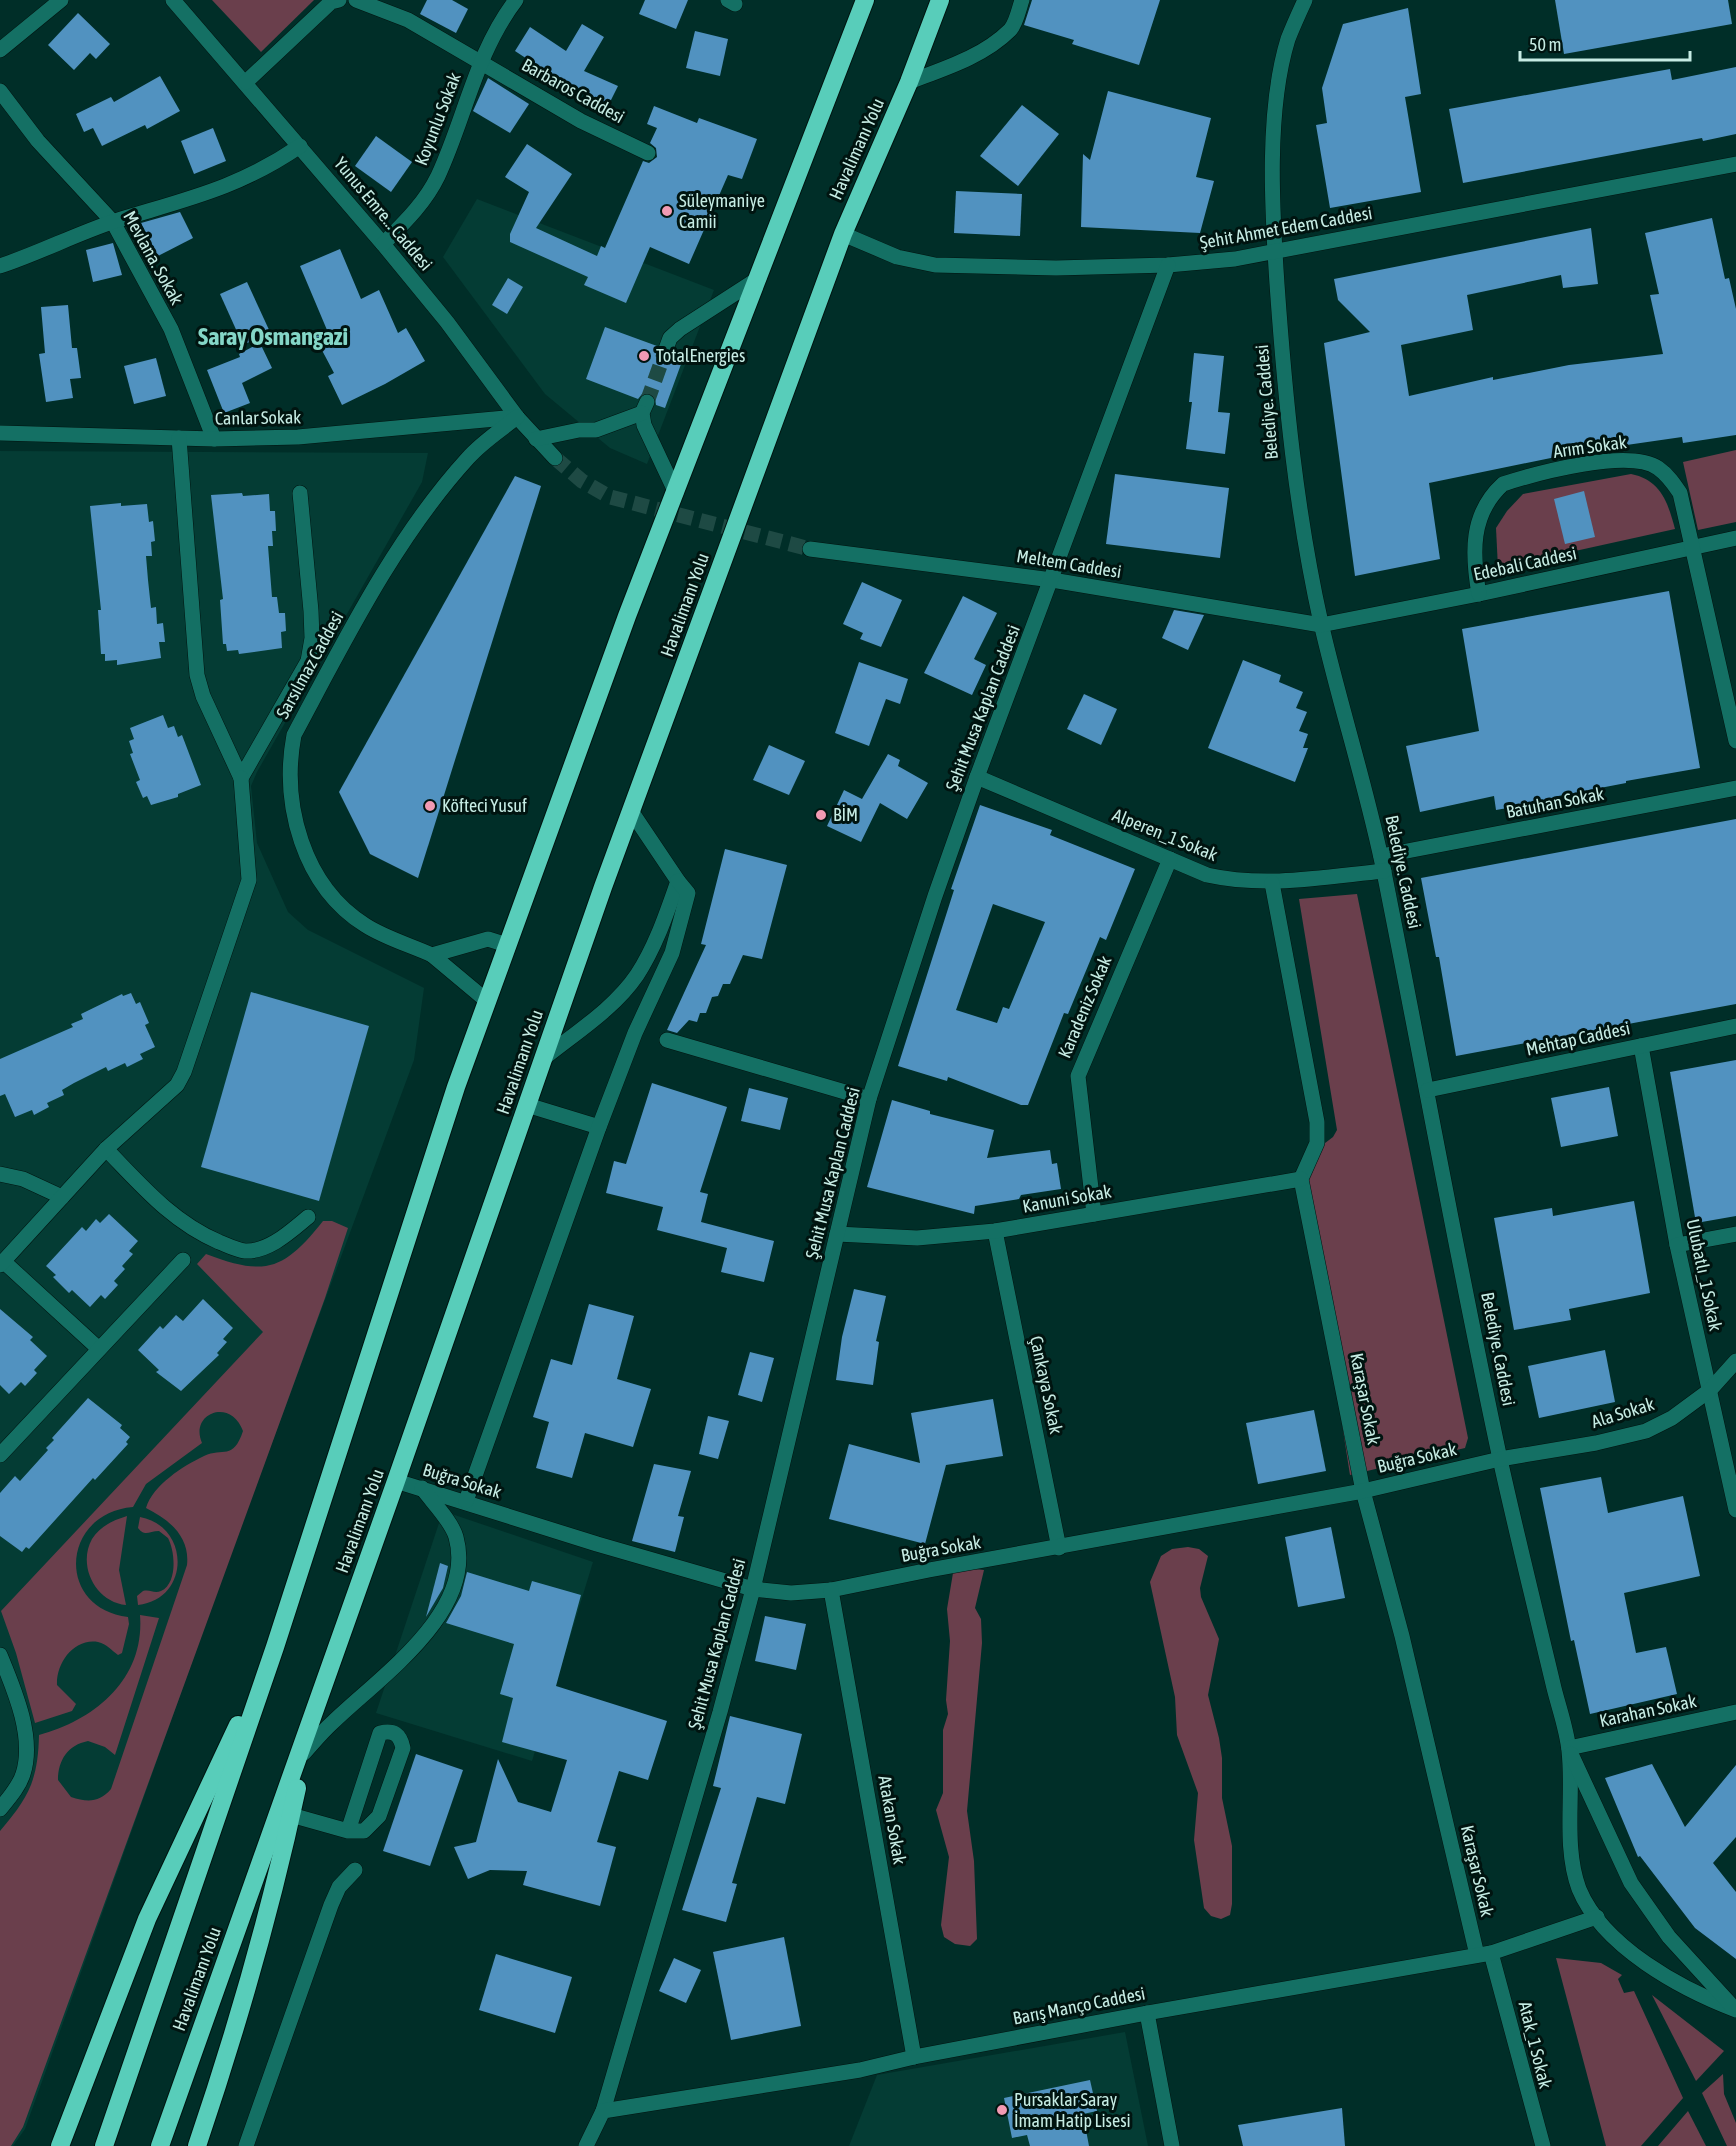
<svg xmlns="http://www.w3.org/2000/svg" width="1736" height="2146" font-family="'Asap Condensed',sans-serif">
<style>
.built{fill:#043c34}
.green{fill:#6a3f4c}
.building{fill:#5192c0;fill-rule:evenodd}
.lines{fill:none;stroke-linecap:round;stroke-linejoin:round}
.minor-tunnel{stroke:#1e4a44;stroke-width:15;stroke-dasharray:15 8;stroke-linecap:butt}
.minor-casing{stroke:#001410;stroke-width:16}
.highway-casing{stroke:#001410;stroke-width:20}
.minor{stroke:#147064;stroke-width:15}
.highway{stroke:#58cdba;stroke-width:18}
.poi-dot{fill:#f19ab3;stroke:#001410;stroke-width:2}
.labels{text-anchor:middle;stroke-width:6;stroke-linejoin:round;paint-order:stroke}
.street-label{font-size:18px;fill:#c6ece4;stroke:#001410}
.poi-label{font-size:18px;fill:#c6ece4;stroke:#001410;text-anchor:start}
.district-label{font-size:24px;font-weight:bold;fill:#84d6c7;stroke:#001410}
</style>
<rect width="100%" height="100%" fill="#002e28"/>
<g class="built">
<path d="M477 199 714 290 647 464 610 448 545 394 443 257Z"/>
<path d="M0 451 428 453 422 482 257 772 251 786 257 843 288 912 308 930 424 988 414 1060 229 1559 25 2129 13 2146H0Z"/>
<path d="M443 1511 593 1562 532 1761 376 1713Z"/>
<path d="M1125 2032 1148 2146H849L877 2075Z"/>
</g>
<g class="green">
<path d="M212 0H314L261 52Z"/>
<path d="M1736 450V522L1698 530 1683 462Z"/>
<path d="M1631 474C1661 480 1668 503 1675 529L1498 568 1496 528 1507 511 1523 494Z"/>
<path d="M1357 894 1468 1438 1465 1448 1350 1475 1302 1169 1304 1159 1333 1137 1337 1130 1299 899Z"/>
<path d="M323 1221H332L348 1228 325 1298 23 2127 11 2146H0V1831C29 1797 38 1780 39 1735 95 1720 145 1679 140 1615L159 1618 115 1755 105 1747 88 1741C68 1745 58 1760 58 1780L71 1797C87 1802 99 1803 111 1789L187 1565C190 1537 170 1520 146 1508 153 1485 183 1466 204 1456 223 1447 233 1461 243 1431 231 1397 189 1413 202 1443L146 1484 133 1507C61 1513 55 1608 128 1617L129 1624 122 1653 118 1655C111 1650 107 1644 98 1642 74 1638 56 1663 57 1685L76 1704 72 1711 35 1723 16 1653 1 1611 263 1332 197 1264 206 1254C266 1277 284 1270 323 1221Z"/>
<path d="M127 1516 119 1570 126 1605C96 1602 77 1566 92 1539 100 1526 114 1520 127 1516Z"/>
<path d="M140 1517C190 1526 191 1599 138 1605L137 1596 143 1591C150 1589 154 1594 161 1591 178 1583 175 1551 168 1538L159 1531C149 1531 145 1537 138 1528Z"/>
<path d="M1188 1547 1199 1549 1208 1556 1200 1588 1201 1597 1219 1639 1208 1695 1219 1738 1222 1758V1798L1232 1846V1904L1230 1915 1221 1919 1211 1916 1204 1908 1194 1840 1198 1793 1177 1735 1175 1697 1150 1582 1161 1556 1172 1549Z"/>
<path d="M954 1567 984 1570 975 1608 981 1619 982 1643 967 1811 974 1861 977 1939 970 1946 955 1944 944 1937 941 1925 949 1857 936 1810 943 1793V1730L948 1714 946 1700 950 1641 947 1609Z"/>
<path d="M1556 1958 1601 1963 1622 1975 1618 1979 1624 1993 1634 1991 1683 2098 1641 2146H1606Z"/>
<path d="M1652 1995 1724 2051 1696 2081Z"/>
<path d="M1723 2074 1724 2094 1736 2123V2146H1727L1702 2093Z"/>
<path d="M1688 2111 1706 2146H1658Z"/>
</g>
<g class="building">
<path d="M427 0H452L468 9 456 33 420 14Z"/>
<path d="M645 0H688L676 29 639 14Z"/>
<path d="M1032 0H1160L1139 65 1072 44 1074 40 1024 25Z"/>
<path d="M1555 0H1728L1732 24 1564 54Z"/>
<path d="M1408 8 1421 94 1405 97 1421 192 1330 208 1316 125 1327 123 1322 88 1343 24Z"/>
<path d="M78 13 110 44 96 59 90 53 74 70 48 45Z"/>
<path d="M582 24 604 37 584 71 618 86 608 106 571 88 515 51 530 27 566 51Z"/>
<path d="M695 31 728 39 720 76 686 68Z"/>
<path d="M1736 67V134L1703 141 1702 138 1463 183 1449 109 1670 69 1672 80Z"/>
<path d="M160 76 180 111 147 129 145 125 102 146 93 128 84 132 76 114 111 97 114 102Z"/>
<path d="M488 78 529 104 510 133 473 111Z"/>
<path d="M1108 91 1211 118 1196 177 1214 181 1200 233 1081 227 1083 154 1090 160Z"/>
<path d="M1022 105 1059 134 1018 186 980 156Z"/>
<path d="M654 106 697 123 699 118 757 139 742 179 728 175 689 264 650 247 626 303 584 285 588 277 510 242V234L529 192 505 177 527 144 572 174 536 228 597 256 601 246 605 248 643 161 649 163 657 157 656 148 650 143 657 128 647 124Z"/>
<path d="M213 128 226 161 194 174 181 141Z"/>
<path d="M376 136 412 162 391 192 355 166Z"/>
<path d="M956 191 1022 194 1020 236 954 233Z"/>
<path d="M180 212 193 238 158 256 141 223Z"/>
<path d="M1712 218 1725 279 1729 278 1736 309V435L1683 443 1682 437 1585 451 1429 483 1440 559 1355 576 1324 343 1370 332 1338 300 1334 279 1591 228 1598 284 1563 288 1561 275 1467 295 1473 330 1401 345 1409 396 1493 377V380L1569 365 1663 354 1650 295 1659 294 1645 233Z"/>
<path d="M113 243 122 275 93 282 86 250Z"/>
<path d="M340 249 361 299 379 290 398 333 406 328 425 361 385 384 342 405 328 376 334 373 315 337 327 330 300 266Z"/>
<path d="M508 278 523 287 507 314 492 305Z"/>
<path d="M247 282 270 332 243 345 220 294Z"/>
<path d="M68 305 72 348H77L81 378 70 379 73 398 46 402 39 354 45 353 41 307Z"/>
<path d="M605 327 657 346 658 355 663 358 672 357 675 353 684 356 665 408 656 405 655 397 650 393 642 394 638 399 586 379Z"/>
<path d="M260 343 272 368 242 383 250 403 224 413 207 370 240 357 239 354Z"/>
<path d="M1194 353 1224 356 1218 412 1230 413 1225 454 1186 449 1192 402H1189Z"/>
<path d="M156 358 166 396 134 404 124 366Z"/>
<path d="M1115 474 1229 488 1220 558 1106 544Z"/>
<path d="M515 476 541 486 418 878 370 854 339 792Z"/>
<path d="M1584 491 1595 537 1565 544 1554 499Z"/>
<path d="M242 493 243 496 269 494 270 511H275L276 531H272L273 546H268L272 597H277L279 613H285L286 631 281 632 282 648 239 654 238 650 227 651 226 644H223L220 600 223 599 211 495Z"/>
<path d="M121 503V506L147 504 149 522 153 521 155 541 151 542 152 556H146L148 580 151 608 156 607 157 624 163 623 165 642H159L161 658 117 665V660L105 661V654H101L98 610H101L90 506Z"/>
<path d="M862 582 902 600 881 647 860 639 863 633 843 624Z"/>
<path d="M1669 591 1700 768 1626 781V783L1553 797V800L1496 810 1494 796 1420 812 1406 746 1479 731 1462 629Z"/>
<path d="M963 596 997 613 974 659 986 665 972 695 924 673Z"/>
<path d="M1174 610 1204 615 1188 650 1162 638Z"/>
<path d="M1243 660 1281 675 1279 682 1303 692 1296 708 1307 712 1299 731 1308 734 1303 748H1308L1295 782 1208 748Z"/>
<path d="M859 662 908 679 900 704 886 699 869 746 835 733Z"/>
<path d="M1084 694 1117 709 1101 745 1067 729Z"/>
<path d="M163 715 168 728 174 726 178 737 182 735 201 785 178 794V797L151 805 147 796 143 798 136 782 140 780 130 754 133 753 129 741 134 739 130 728Z"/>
<path d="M769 745 805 761 789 795 753 780Z"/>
<path d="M888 754 900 760 898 766 928 783 907 819 880 803 861 842 827 826 844 790 862 799Z"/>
<path d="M980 805 1052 830 1050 835 1135 869 1106 940 1100 937 1068 1014 1064 1013 1028 1105H1021L948 1077 947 1081 898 1066 954 890 951 889ZM993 904 1045 922 1009 1009 1003 1007 997 1023 956 1010Z"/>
<path d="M1736 819V1004L1456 1056 1439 957H1436L1421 878Z"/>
<path d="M725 849 787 865 762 959 743 955 730 984H723L718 996 712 997 706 1013H700L697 1022 689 1020 677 1033 667 1030 706 945 701 944Z"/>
<path d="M251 992 369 1026 319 1201 201 1167Z"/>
<path d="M131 993 136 1004 140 1002 149 1023 145 1025 155 1047 140 1054 143 1059 127 1067 125 1063 108 1071 106 1067 74 1083 62 1090 64 1095 47 1103 49 1107 34 1115 32 1110 15 1117 5 1094 0 1096V1059L73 1027 71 1024 83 1019 81 1014 122 994 123 996Z"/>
<path d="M1736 1060V1216L1696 1223 1670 1072Z"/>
<path d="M652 1083 727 1107 700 1192 708 1194 701 1222 774 1241 764 1282 721 1272 727 1248 657 1230 663 1207 606 1193 614 1161 626 1164Z"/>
<path d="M1609 1087 1618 1136 1561 1147 1551 1098Z"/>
<path d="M749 1088 788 1098 780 1130 741 1121Z"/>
<path d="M892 1100 930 1111V1114L994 1130 987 1158 1050 1150 1052 1164 1057 1163 1061 1189 1021 1195 1019 1199 975 1206 974 1214 867 1187Z"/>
<path d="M1634 1201 1650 1293 1569 1309 1571 1320 1514 1330 1494 1218 1552 1208 1553 1216Z"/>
<path d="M109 1214 138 1241 129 1251 133 1254 122 1266 125 1269 114 1281 118 1285 105 1299 101 1295 90 1307 72 1290 69 1293 53 1277 56 1275 46 1266 82 1227 86 1231 96 1219 100 1223Z"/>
<path d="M854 1289 886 1296 876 1341 879 1342 873 1385 836 1380 842 1337Z"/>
<path d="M203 1299 233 1328 223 1339 227 1342 217 1353 219 1355 181 1391 156 1372 159 1370 138 1350 160 1326 163 1329 176 1315 183 1321Z"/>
<path d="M589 1304 634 1316 617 1379 651 1389 633 1447 585 1433 572 1478 536 1468 549 1422 533 1417 551 1359 572 1365Z"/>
<path d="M0 1309 33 1337 30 1340 47 1356 34 1370 37 1373 25 1386 21 1382 9 1394 0 1385Z"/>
<path d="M1605 1350 1615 1402 1539 1418 1528 1366Z"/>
<path d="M750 1352 774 1358 762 1402 738 1395Z"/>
<path d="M88 1398 122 1425 120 1428 130 1437 126 1442 128 1444 95 1480 93 1478 29 1549 26 1547 22 1552 0 1536V1493L15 1476 20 1481 48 1450 46 1448 54 1440 52 1438Z"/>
<path d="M993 1399 1003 1456 946 1465 925 1544 829 1519 849 1444 920 1463 911 1413Z"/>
<path d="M1314 1410 1326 1471 1258 1484 1246 1423Z"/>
<path d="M708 1416 729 1421 718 1459 699 1454Z"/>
<path d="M654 1464 691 1471 678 1516 684 1517 675 1552 632 1541Z"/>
<path d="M1601 1477 1608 1513 1683 1496 1700 1576 1624 1593 1636 1653 1666 1647 1677 1694 1590 1714 1574 1640 1571 1641 1540 1488Z"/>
<path d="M1331 1527 1345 1598 1298 1607 1285 1537Z"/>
<path d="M440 1563 448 1566 443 1588 426 1617Z"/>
<path d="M467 1572 529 1591 532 1581 581 1595 556 1686 667 1721 648 1780 619 1771 597 1842 616 1847 600 1906 523 1885 527 1871 490 1870 468 1879 454 1847 476 1842 498 1759 518 1802 551 1812 567 1760 502 1742 513 1698 500 1694 514 1644 446 1623 461 1596Z"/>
<path d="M765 1616 806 1624 796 1670 755 1661Z"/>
<path d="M730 1716 802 1734 785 1804 757 1797 732 1883 737 1884 726 1922 682 1910 721 1788 713 1786Z"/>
<path d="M416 1754 463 1770 430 1866 383 1851Z"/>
<path d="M1652 1764 1685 1827 1736 1765V1837L1713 1863 1736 1892V1959L1695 1928 1640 1856 1638 1857 1605 1778Z"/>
<path d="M784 1937 801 2026 731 2040 713 1952Z"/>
<path d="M496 1954 572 1977 555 2033 479 2010Z"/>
<path d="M674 1958 701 1970 686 2003 659 1991Z"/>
<path d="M1090 2080 1097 2111 1083 2114 1089 2146H1030L1027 2135 1012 2138 1004 2098Z"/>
<path d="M1342 2108 1345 2146H1243L1238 2125Z"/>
</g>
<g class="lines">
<g class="minor-tunnel">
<path d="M647 402 666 349"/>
<path d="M555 458 582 481 610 497 810 549"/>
</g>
<g class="minor-casing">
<g id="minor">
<path d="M173 0 383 244 447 322 517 417 555 458"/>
<path d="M356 0 408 20 581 121 648 153"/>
<path d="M728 0 735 4"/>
<path d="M1305 0C1299 13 1293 26 1288 39 1266 110 1272 210 1277 284 1285 398 1296 511 1321 623 1340 706 1367 788 1384 872 1423 1067 1458 1264 1500 1459 1517 1536 1536 1612 1554 1688 1559 1708 1567 1730 1569 1751 1574 1795 1563 1846 1579 1889 1603 1947 1681 1989 1736 2010"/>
<path d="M0 50 61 0"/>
<path d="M246 82 331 2 339 0"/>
<path d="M909 82C943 69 983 57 1010 30 1016 24 1019 9 1022 0"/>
<path d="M0 91 38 141 113 222 171 329 214 439"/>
<path d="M843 234 897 257 935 265 1056 268 1168 265 1235 259 1736 164"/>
<path d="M383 244C404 223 425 203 438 176 465 118 476 52 516 0"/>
<path d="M0 266C39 253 76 234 115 221 186 199 237 189 300 146"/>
<path d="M666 349 670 338 680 329 759 278"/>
<path d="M647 402 642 413 644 425 676 493"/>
<path d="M0 433 214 439 298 437 517 417"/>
<path d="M179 438 197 675 203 696 241 778 308 661 312 638 311 611 300 493"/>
<path d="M536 439 579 430H596L642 413"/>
<path d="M810 549 1052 580 1321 625 1479 594 1736 538"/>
<path d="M1479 594C1472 554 1470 514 1503 484 1537 473 1629 448 1658 468 1668 475 1674 484 1680 493L1736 741"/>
<path d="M977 777 1207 875C1266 888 1324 877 1384 871"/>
<path d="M1381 856 1736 788"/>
<path d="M1272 883 1317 1122V1143L1301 1179 1363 1491 1402 1636 1477 1955"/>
<path d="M432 955C410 945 385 938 365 925 303 886 281 804 294 735 345 640 395 538 468 458 482 442 501 430 517 417"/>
<path d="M487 1001 432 955 488 939 507 945"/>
<path d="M667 1040 869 1099"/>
<path d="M1641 1046 1677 1245 1736 1510"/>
<path d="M543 1059C575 1033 614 1009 637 975 656 946 667 912 678 881L631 811"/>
<path d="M1428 1090 1736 1026"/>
<path d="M527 1105 599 1127"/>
<path d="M106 1149C141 1185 172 1222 219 1242 227 1245 236 1250 245 1251 269 1252 291 1231 308 1217"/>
<path d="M0 1174 23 1179 62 1197"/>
<path d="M1094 1214 1078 1076 1170 859"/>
<path d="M995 1231 1059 1548"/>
<path d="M837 1234 917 1238 995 1231 1301 1179"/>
<path d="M1677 1245 1736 1234"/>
<path d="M3 1261 99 1349"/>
<path d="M0 1265 106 1149 177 1085 184 1072 249 880 241 778"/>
<path d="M0 1455 183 1260"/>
<path d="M396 1481 597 1544 753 1589 791 1593 831 1590 929 1570 1363 1491 1500 1459 1596 1443 1646 1431 1672 1418 1710 1390 1736 1361"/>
<path d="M466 1501 599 1127 635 1033 672 953 688 893 678 881"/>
<path d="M831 1590 914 2057"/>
<path d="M0 1655C14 1689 35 1737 23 1774 19 1787 8 1799 0 1809"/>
<path d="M1569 1748 1736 1712"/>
<path d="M304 1753C313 1743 322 1732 332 1723 378 1678 477 1612 456 1537 451 1520 432 1502 422 1488"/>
<path d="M1571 1754 1631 1883 1669 1937 1733 2007"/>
<path d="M291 1815 348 1831H364L379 1816 403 1748C400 1734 394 1730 380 1733L348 1831"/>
<path d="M1491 1953 1543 2146"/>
<path d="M1147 2013 1172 2146"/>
<path d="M603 2111 720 1712 753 1589 869 1099 935 896 977 777 1168 265"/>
<path d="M246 2146 331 1905 339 1887 355 1870"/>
<path d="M586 2146 603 2111 860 2070 914 2057 1147 2013 1491 1953 1597 1917"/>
</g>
</g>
<g class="highway-casing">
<g id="highway">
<path d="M60 2146 147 1919 238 1725"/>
<path d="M104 2146 275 1647 456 1087 627 616 865 0"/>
<path d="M160 2146 396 1481 603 887 843 234 909 82 940 0"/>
<path d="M197 2146C237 2028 271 1910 297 1788"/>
</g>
</g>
<use href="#minor" class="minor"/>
<use href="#highway" class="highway"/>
</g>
<g class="poi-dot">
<circle cx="667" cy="211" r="6"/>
<circle cx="644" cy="356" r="6"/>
<circle cx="430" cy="806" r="6"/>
<circle cx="821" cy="815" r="6"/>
<circle cx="1002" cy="2110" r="6"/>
</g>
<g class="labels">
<g class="street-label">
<text transform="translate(573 91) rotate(29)" y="6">Barbaros Caddesi</text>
<text transform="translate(438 119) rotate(-69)" y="6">Koyunlu Sokak</text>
<text transform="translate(857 149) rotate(-66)" y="6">Havalimanı Yolu</text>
<text transform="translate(383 214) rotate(50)" y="6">Yunus Emre... Caddesi</text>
<text transform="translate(1286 228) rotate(-10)" y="6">Şehit Ahmet Edem Caddesi</text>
<text transform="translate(153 258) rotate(61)" y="6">Mevlana. Sokak</text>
<text transform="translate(1267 402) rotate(-95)" y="6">Belediye. Caddesi</text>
<text transform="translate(258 418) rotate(-1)" y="6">Canlar Sokak</text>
<text transform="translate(1590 447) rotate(-8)" y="6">Arım Sokak</text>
<text transform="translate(1069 564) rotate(9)" y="6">Meltem Caddesi</text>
<text transform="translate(1525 564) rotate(-12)" y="6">Edebali Caddesi</text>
<text transform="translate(685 605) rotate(-70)" y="6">Havalimanı Yolu</text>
<text transform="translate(310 665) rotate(-61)" y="6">Sarsılmaz Caddesi</text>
<text transform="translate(983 708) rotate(-69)" y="6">Şehit Musa Kaplan Caddesi</text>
<text transform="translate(1555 803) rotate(-11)" y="6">Batuhan Sokak</text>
<text transform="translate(1165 835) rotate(22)" y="6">Alperen_1 Sokak</text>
<text transform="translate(1403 872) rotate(78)" y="6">Belediye. Caddesi</text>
<text transform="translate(1085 1007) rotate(-67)" y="6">Karadeniz Sokak</text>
<text transform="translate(1578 1039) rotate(-12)" y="6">Mehtap Caddesi</text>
<text transform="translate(520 1062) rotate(-71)" y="6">Havalimanı Yolu</text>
<text transform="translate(833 1173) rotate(-76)" y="6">Şehit Musa Kaplan Caddesi</text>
<text transform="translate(1067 1199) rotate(-10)" y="6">Kanuni Sokak</text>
<text transform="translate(1704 1275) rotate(78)" y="6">Ulubatlı_1 Sokak</text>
<text transform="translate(1498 1349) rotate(79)" y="6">Belediye. Caddesi</text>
<text transform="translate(1046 1385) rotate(78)" y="6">Çankaya Sokak</text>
<text transform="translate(1365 1399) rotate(79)" y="6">Karaşar Sokak</text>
<text transform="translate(1623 1413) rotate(-17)" y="6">Ala Sokak</text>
<text transform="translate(1417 1458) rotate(-13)" y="6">Buğra Sokak</text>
<text transform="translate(462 1481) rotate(17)" y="6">Buğra Sokak</text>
<text transform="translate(360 1521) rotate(-70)" y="6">Havalimanı Yolu</text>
<text transform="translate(941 1549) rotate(-10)" y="6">Buğra Sokak</text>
<text transform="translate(717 1644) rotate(-75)" y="6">Şehit Musa Kaplan Caddesi</text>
<text transform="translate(1648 1711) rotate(-12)" y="6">Karahan Sokak</text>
<text transform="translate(892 1820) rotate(80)" y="6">Atakan Sokak</text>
<text transform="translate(1477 1871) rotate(77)" y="6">Karaşar Sokak</text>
<text transform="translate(197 1979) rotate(-70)" y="6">Havalimanı Yolu</text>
<text transform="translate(1079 2006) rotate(-11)" y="6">Barış Manço Caddesi</text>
<text transform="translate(1535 2045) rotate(76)" y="6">Atak_1 Sokak</text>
</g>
<g class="poi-label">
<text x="679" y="207">Süleymaniye<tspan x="679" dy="21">Camii</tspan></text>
<text x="656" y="362">TotalEnergies</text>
<text x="442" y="812">Köfteci Yusuf</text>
<text x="833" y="821">BİM</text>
<text x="1014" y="2106">Pursaklar Saray<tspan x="1014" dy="21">İmam Hatip Lisesi</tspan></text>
</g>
<g class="district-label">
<text x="273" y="345">Saray Osmangazi</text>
</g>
</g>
<path d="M1520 51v9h170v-9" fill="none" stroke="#c6ece4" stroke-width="3"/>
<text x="1529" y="51" font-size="18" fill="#c6ece4" stroke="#001410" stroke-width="4.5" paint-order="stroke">50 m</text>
</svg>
